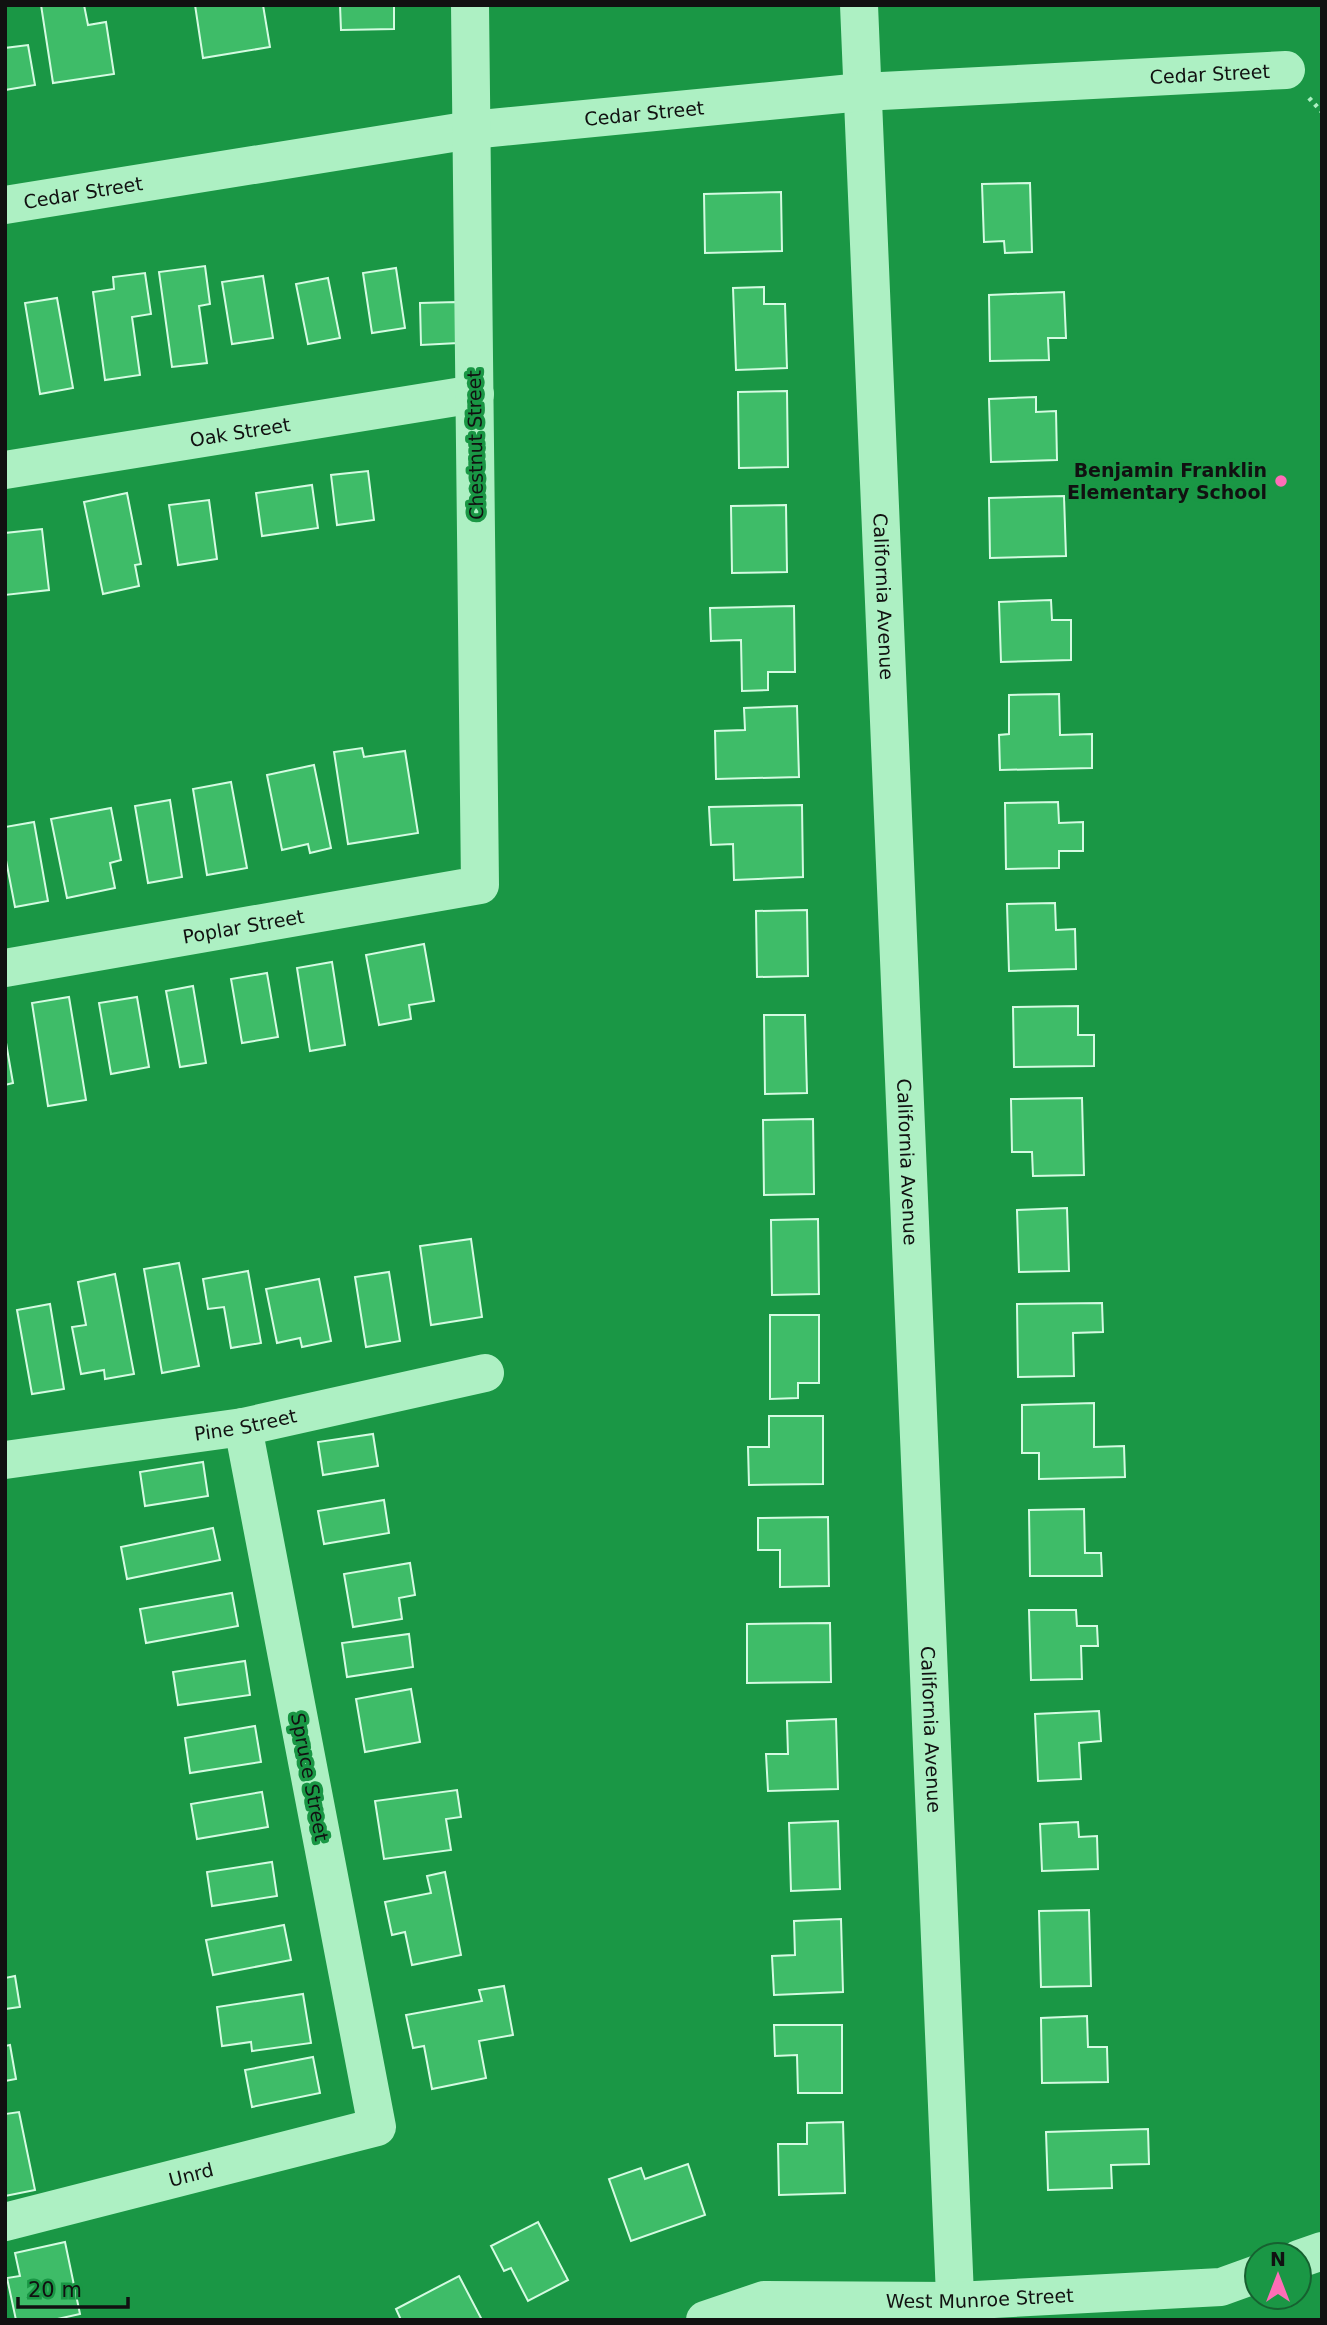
<svg xmlns="http://www.w3.org/2000/svg" width="1327" height="2325" font-family="'DejaVu Sans',sans-serif">
<style>
.building{fill:#3ebc68;stroke:#d4fbe1;stroke-width:2}
.lines{fill:none;stroke-linecap:round;stroke-linejoin:round}
.path{stroke:#adf0c3;stroke-width:4.5;stroke-dasharray:3.5 5;stroke-linecap:butt}
.minor{stroke:#adf0c3;stroke-width:38}
.poi-dot{fill:#ff6db7;stroke:#1a9745;stroke-width:2.5}
.labels{text-anchor:middle;stroke-width:7;stroke-linejoin:round;paint-order:stroke}
.street-label{font-size:19px;fill:#111;stroke:#1a9745}
.poi-label{font-size:19px;font-weight:bold;fill:#111;stroke:#1a9745;text-anchor:end}
</style>
<rect width="100%" height="100%" fill="#1a9745"/>
<g class="building">
<path d="M41 5H84L88 25 106 22 114 74 53 83Z"/>
<path d="M195 5H263L270 47 203 58Z"/>
<path d="M340 5H394V29L341 30Z"/>
<path d="M28 45 35 85 5 90V48Z"/>
<path d="M1030 183 1032 252 1005 253 1004 241 984 242 982 184Z"/>
<path d="M781 192 782 251 705 253 704 194Z"/>
<path d="M205 266 210 304 199 306 207 363 172 367 159 272Z"/>
<path d="M396 268 405 328 372 333 363 273Z"/>
<path d="M145 273 151 314 132 317 140 375 105 380 93 292 114 289 113 277Z"/>
<path d="M263 276 273 338 232 344 222 282Z"/>
<path d="M328 278 340 338 308 344 296 284Z"/>
<path d="M764 287V304H785L787 368 736 370 733 288Z"/>
<path d="M1064 292 1066 338H1048L1049 360 990 361 989 295Z"/>
<path d="M57 298 73 388 40 394 25 303Z"/>
<path d="M456 302 458 343 421 345 420 303Z"/>
<path d="M787 391 788 467 739 468 738 392Z"/>
<path d="M1036 397V412L1056 411 1057 460 991 462 989 399Z"/>
<path d="M368 471 374 520 337 525 331 475Z"/>
<path d="M312 485 318 528 262 536 256 493Z"/>
<path d="M127 493 141 564 135 565 139 586 103 594 84 502Z"/>
<path d="M1064 496 1066 556 990 558 989 498Z"/>
<path d="M209 500 217 559 178 565 169 505Z"/>
<path d="M786 505 787 572 732 573 731 506Z"/>
<path d="M42 529 49 590 5 595V533Z"/>
<path d="M1051 600 1052 620H1071V660L1001 662 999 602Z"/>
<path d="M794 606 795 672H768V690L742 691 741 640 711 641 710 608Z"/>
<path d="M1059 694 1060 735 1092 734V768L1000 770 999 735 1009 734V695Z"/>
<path d="M797 706 799 777 716 779 715 731 745 730 744 708Z"/>
<path d="M362 748 364 757 405 751 418 833 348 844 334 752Z"/>
<path d="M314 765 331 848 310 853 308 844 282 850 267 775Z"/>
<path d="M231 782 247 868 207 875 193 789Z"/>
<path d="M170 800 182 877 148 883 135 806Z"/>
<path d="M1058 802 1059 823 1083 822V851H1059V868L1006 869 1005 803Z"/>
<path d="M802 805 803 877 734 880 733 844 711 845 709 807Z"/>
<path d="M111 808 121 860 110 863 115 888 67 898 51 819Z"/>
<path d="M34 822 48 901 15 907 5 855V827Z"/>
<path d="M1055 903 1056 930 1075 929 1076 969 1009 971 1007 904Z"/>
<path d="M807 910 808 976 757 977 756 911Z"/>
<path d="M424 944 434 1001 409 1005 411 1019 379 1025 366 955Z"/>
<path d="M332 962 345 1045 310 1051 297 968Z"/>
<path d="M267 973 278 1037 242 1043 231 979Z"/>
<path d="M193 986 206 1063 180 1067 166 991Z"/>
<path d="M69 997 86 1100 48 1106 32 1003Z"/>
<path d="M137 997 149 1067 111 1074 99 1003Z"/>
<path d="M1078 1006V1035H1094V1066L1014 1067 1013 1007Z"/>
<path d="M764 1015H805L807 1093 765 1094Z"/>
<path d="M5 1037 13 1083 5 1085Z"/>
<path d="M1082 1098 1084 1175 1033 1176 1032 1152H1012L1011 1099Z"/>
<path d="M813 1119 814 1194 764 1195 763 1120Z"/>
<path d="M1067 1208 1069 1271 1019 1272 1017 1210Z"/>
<path d="M818 1219 819 1294 772 1295 771 1220Z"/>
<path d="M471 1239 482 1317 431 1325 420 1246Z"/>
<path d="M179 1263 199 1366 162 1373 144 1269Z"/>
<path d="M248 1271 261 1343 231 1348 224 1307 208 1309 203 1279Z"/>
<path d="M389 1272 400 1341 366 1347 355 1277Z"/>
<path d="M115 1274 134 1374 105 1379 104 1370 81 1374 72 1327 86 1325 78 1282Z"/>
<path d="M319 1279 331 1341 302 1347 300 1338 277 1343 266 1289Z"/>
<path d="M1102 1303 1103 1332 1073 1333 1074 1376 1018 1377 1017 1304Z"/>
<path d="M50 1304 64 1389 32 1394 17 1310Z"/>
<path d="M770 1315H819V1383H798V1398L770 1399Z"/>
<path d="M1094 1403V1447L1124 1446 1125 1477 1039 1479V1453H1022V1405Z"/>
<path d="M769 1416H823V1484L749 1485 748 1447H769Z"/>
<path d="M373 1434 378 1466 323 1475 318 1442Z"/>
<path d="M203 1462 208 1496 145 1506 140 1472Z"/>
<path d="M384 1500 389 1533 324 1544 318 1511Z"/>
<path d="M1084 1509 1085 1553H1101L1102 1576H1030L1029 1510Z"/>
<path d="M828 1517 829 1586 780 1587V1550H758V1518Z"/>
<path d="M213 1528 220 1560 127 1579 121 1547Z"/>
<path d="M410 1563 415 1595 399 1598 402 1619 353 1627 344 1574Z"/>
<path d="M232 1593 238 1626 146 1643 140 1609Z"/>
<path d="M1029 1610H1076L1077 1626H1097L1098 1646H1081L1082 1679 1031 1680Z"/>
<path d="M830 1623 831 1682 747 1683V1624Z"/>
<path d="M409 1634 413 1667 347 1677 342 1643Z"/>
<path d="M245 1661 250 1695 178 1705 173 1672Z"/>
<path d="M411 1689 420 1742 365 1752 356 1699Z"/>
<path d="M1099 1711 1101 1741 1079 1743 1081 1779 1038 1781 1035 1714Z"/>
<path d="M836 1719 838 1789 768 1791 766 1754H788L787 1721Z"/>
<path d="M255 1726 261 1762 190 1773 185 1738Z"/>
<path d="M457 1790 461 1817 446 1819 451 1850 384 1859 375 1801Z"/>
<path d="M262 1792 268 1827 197 1839 191 1804Z"/>
<path d="M838 1821 840 1889 791 1891 789 1823Z"/>
<path d="M1078 1822 1079 1837 1097 1836 1098 1869 1042 1871 1040 1824Z"/>
<path d="M272 1862 277 1896 212 1906 207 1872Z"/>
<path d="M445 1872 461 1955 412 1965 405 1932 392 1935 385 1902 431 1893 427 1876Z"/>
<path d="M1089 1910 1091 1986 1041 1987 1039 1911Z"/>
<path d="M841 1919 843 1992 774 1995 772 1956 795 1955 794 1921Z"/>
<path d="M284 1925 291 1960 213 1975 206 1940Z"/>
<path d="M15 1976 20 2007 5 2009V1978Z"/>
<path d="M504 1986 513 2035 479 2041 486 2078 432 2089 424 2046 413 2048 406 2015 482 2001 479 1990Z"/>
<path d="M303 1994 311 2043 252 2051 251 2042 222 2046 217 2007Z"/>
<path d="M1087 2016 1088 2047H1107L1108 2082 1042 2083 1041 2018Z"/>
<path d="M774 2025H842V2093H798L797 2055 775 2056Z"/>
<path d="M10 2045 16 2079 5 2081V2046Z"/>
<path d="M313 2057 320 2093 252 2107 245 2070Z"/>
<path d="M19 2112 35 2190 5 2196V2114Z"/>
<path d="M843 2122 845 2193 779 2195 778 2144H807V2123Z"/>
<path d="M1148 2129 1149 2164 1111 2165 1112 2188 1048 2190 1046 2132Z"/>
<path d="M688 2164 705 2215 631 2241 609 2179 641 2168 645 2179Z"/>
<path d="M538 2222 568 2280 528 2301 511 2268 504 2271 491 2246Z"/>
<path d="M65 2242 80 2314 53 2320H16L7 2278 20 2276 15 2253Z"/>
<path d="M459 2276 482 2320H401L396 2309Z"/>
</g>
<g class="lines">
<path class="path" d="M1309 98 1322 112"/>
<g class="minor">
<path id="s1" d="M859 5 956 2320"/>
<path id="s2" d="M5 205 471 130 862 92 1286 70"/>
<path id="s3" d="M5 470 475 394"/>
<path id="s4" d="M5 968 480 885 470 5"/>
<path id="s5" d="M5 1460 243 1427 485 1373"/>
<path id="s6" d="M5 2222 377 2127 243 1427"/>
<path d="M1299 2259 1322 2251"/>
<path id="s7" d="M705 2320 764 2300 956 2301 1221 2287 1257 2274"/>
</g>
</g>
<circle class="poi-dot" cx="1281" cy="481" r="7"/>
<g class="labels">
<g class="street-label">
<text dy="7" stroke="none"><textPath href="#s2" startOffset="1213">Cedar Street</textPath></text>
<text dy="7" stroke="none"><textPath href="#s2" startOffset="646">Cedar Street</textPath></text>
<text dy="7" stroke="none"><textPath href="#s2" startOffset="79">Cedar Street</textPath></text>
<text dy="7" stroke="none"><textPath href="#s3" startOffset="238">Oak Street</textPath></text>
<text transform="translate(475 445) rotate(-91)" y="7">Chestnut Street</text>
<text dy="7" stroke="none"><textPath href="#s1" startOffset="592">California Avenue</textPath></text>
<text dy="7" stroke="none"><textPath href="#s4" startOffset="242">Poplar Street</textPath></text>
<text dy="7" stroke="none"><textPath href="#s1" startOffset="1158">California Avenue</textPath></text>
<text dy="7" stroke="none"><textPath href="#s5" startOffset="243">Pine Street</textPath></text>
<text dy="7" stroke="none"><textPath href="#s1" startOffset="1726">California Avenue</textPath></text>
<text transform="translate(310 1777) rotate(79)" y="7">Spruce Street</text>
<text dy="7" stroke="none"><textPath href="#s6" startOffset="192">Unrd</textPath></text>
<text dy="7" stroke="none"><textPath href="#s7" startOffset="278">West Munroe Street</textPath></text>
</g>
<g class="poi-label">
<text x="1267" y="477">Benjamin Franklin<tspan x="1267" dy="22">Elementary School</tspan></text>
</g>
</g>
<rect width="1327" height="2325" fill="none" stroke="#111111" stroke-width="14"/>
<g transform="translate(1278 2276)"><circle r="33" fill="#1a9745" stroke="#166130" stroke-width="2"/>
<path d="M0-5L12 26L0 18L-12 26Z" fill="#ff6db7"/>
<text y="-10" font-size="19" font-weight="bold" text-anchor="middle" fill="#111111">N</text>
</g>
<path d="M18 2297v10h110v-10" fill="none" stroke="#111111" stroke-width="3.5"/>
<text x="28" y="2297" font-size="21" fill="#111111" stroke="#1a9745" stroke-width="5" paint-order="stroke">20 m</text>
</svg>
